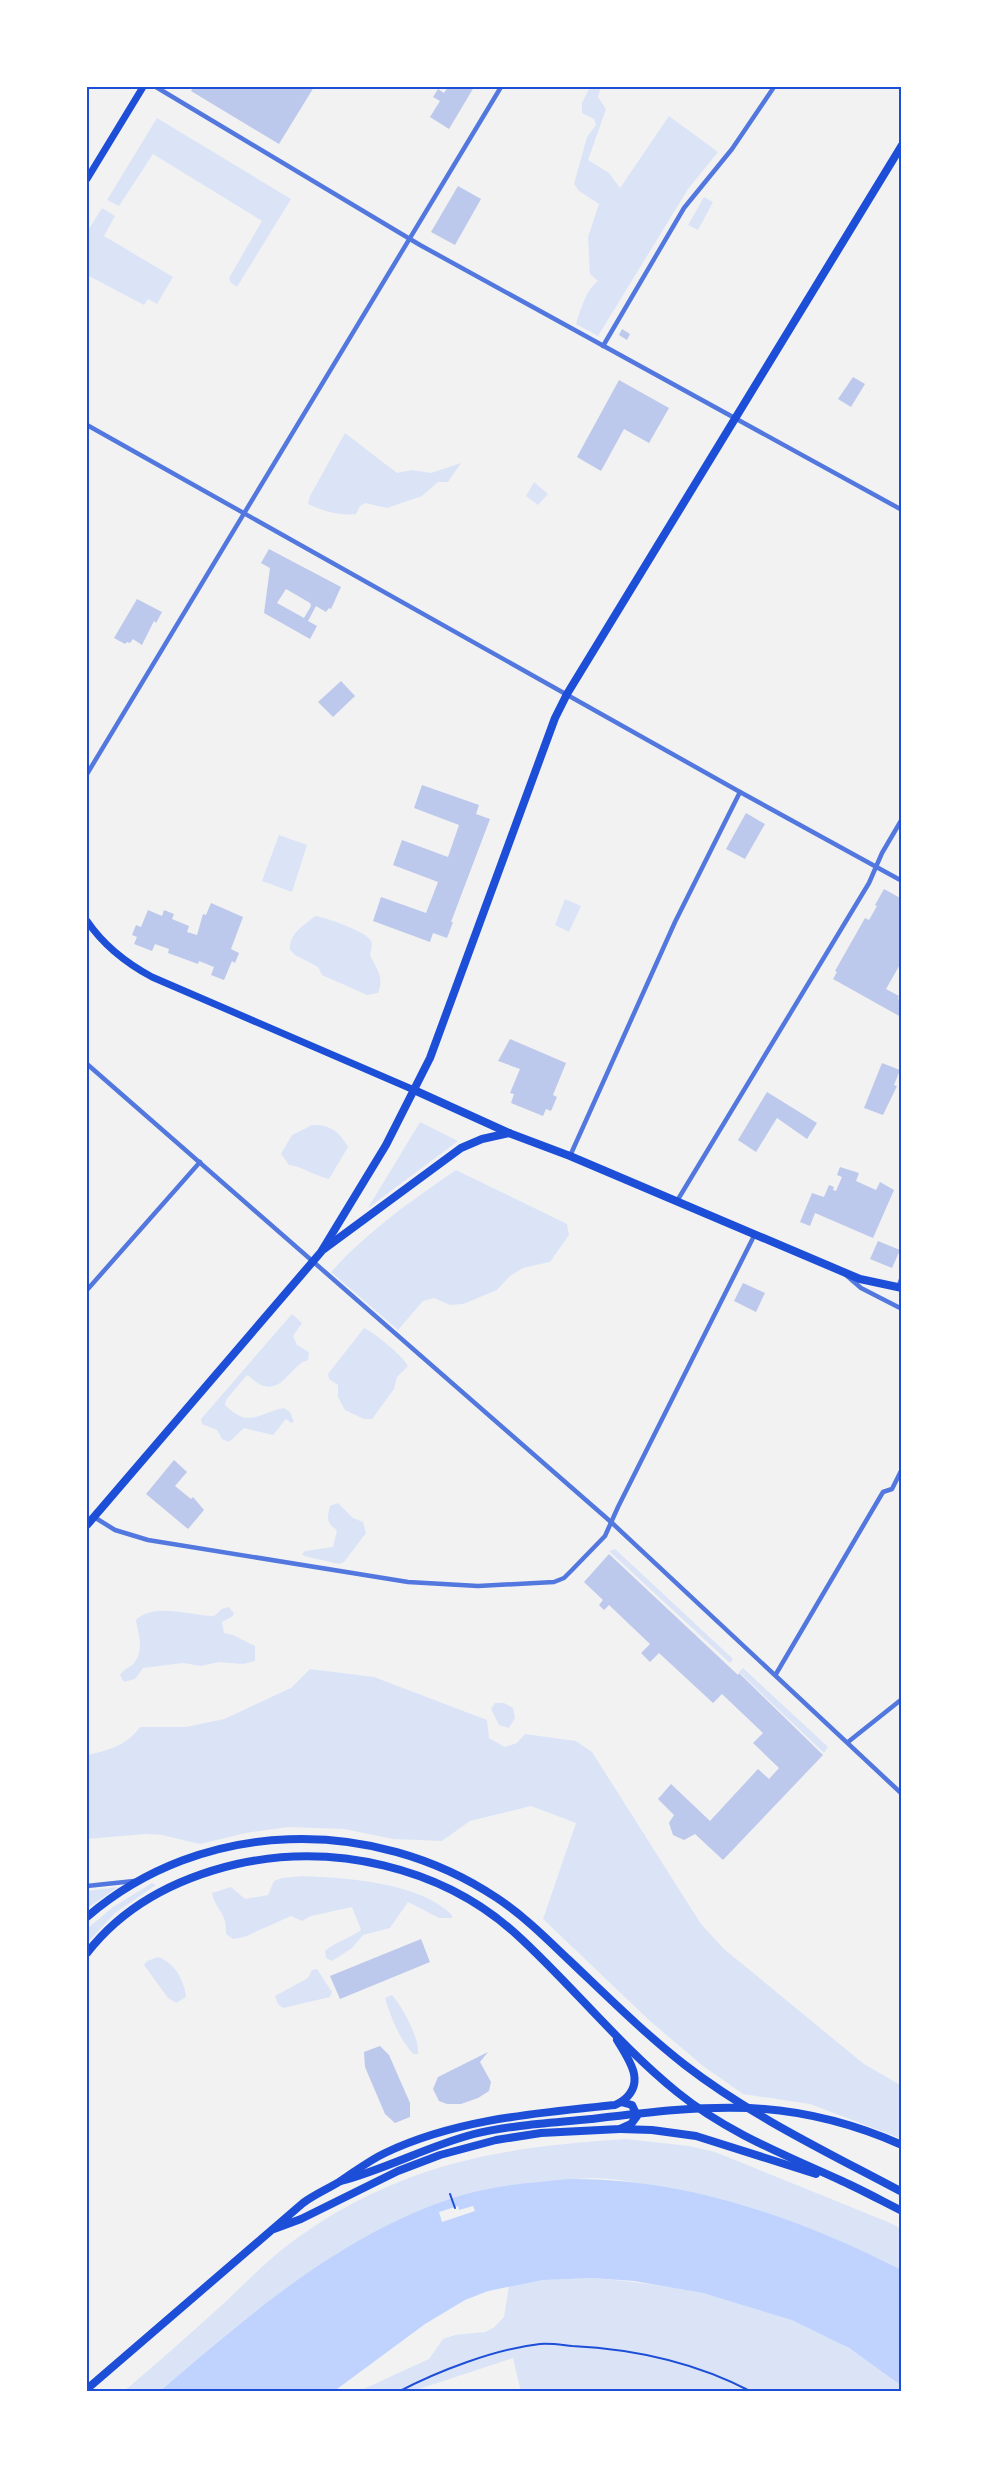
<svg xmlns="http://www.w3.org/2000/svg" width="989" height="2479" font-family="Manrope,sans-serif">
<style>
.green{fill:#dbe4f7}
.water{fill:#bfd3fe}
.pier{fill:#f2f2f2}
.building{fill:#bdc9ec;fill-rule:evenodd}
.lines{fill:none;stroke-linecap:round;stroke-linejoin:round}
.path{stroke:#1d4ed8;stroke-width:2}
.minor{stroke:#5277de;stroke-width:4.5}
.secondary{stroke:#1d4ed8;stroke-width:7}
.primary{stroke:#1d4ed8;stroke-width:8}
.trunk{stroke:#1d4ed8;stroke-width:8}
.neatline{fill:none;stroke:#1d4ed8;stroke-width:2}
</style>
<rect width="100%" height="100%" fill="#f2f2f2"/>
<g class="green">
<path d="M590 87H601L598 97 606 109 588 160 609 173 620 188 669 116 718 152 688 189 598 336 576 324C581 309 585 291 598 281L590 274 588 237 599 204 579 191 574 184 587 137 596 125 594 119 582 113V103Z"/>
<path d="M157 118 291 199 237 287 231 283 229 278 262 221 153 154 119 206 107 200Z"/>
<path d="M704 197 713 202 698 230 688 225Z"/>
<path d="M102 208 115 216 104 236 173 277 157 304 148 299 144 305 87 275V232Z"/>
<path d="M345 433 397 473 412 470 431 473 461 463 448 482H438L422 496 387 508 365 503 360 506 356 514C340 516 323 511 308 504L310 496Z"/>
<path d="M534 482 548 494 538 505 526 496Z"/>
<path d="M279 835 307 845 292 892 262 881Z"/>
<path d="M565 899 581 906 569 932 555 925Z"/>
<path d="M315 916C325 917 368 932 371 941 373 945 371 950 370 955 376 968 385 977 378 993L367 995 322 975 318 967 295 955 290 950C289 933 303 926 315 916Z"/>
<path d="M420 1122 458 1141 368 1208Z"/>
<path d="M312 1125C330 1124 340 1132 348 1147L329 1179C315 1176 303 1167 289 1165L281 1154 292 1135Z"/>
<path d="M456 1170 567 1224 569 1235 550 1262 523 1268 510 1276 497 1290 463 1304 450 1305 434 1298 423 1301 398 1330 331 1272C368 1231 411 1201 456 1170Z"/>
<path d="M292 1314 302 1323 293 1336 297 1345 309 1352 308 1360C290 1365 282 1396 259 1384 255 1382 251 1377 247 1375L226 1400 225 1405C249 1429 258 1413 284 1408L290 1412 294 1422 291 1423 286 1419 273 1435 244 1428 229 1442 222 1439 217 1430 202 1424 201 1419Z"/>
<path d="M364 1328C374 1332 404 1357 408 1366L397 1377 394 1389 372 1419H364L345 1410 338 1397V1385L329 1379 328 1374Z"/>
<path d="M338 1503 353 1518 363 1522 366 1533 344 1562 339 1564 304 1556 302 1554 305 1551 333 1547 337 1530C326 1523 327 1518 330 1506Z"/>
<path d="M615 1549 733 1659 730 1663 609 1551Z"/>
<path d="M229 1607 234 1613 233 1616 222 1622 224 1633 233 1635 255 1646V1661L243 1664 219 1662 201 1666 183 1663 143 1668 135 1679 124 1682 120 1675C124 1668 130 1668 134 1663 145 1650 138 1634 136 1620 154 1602 191 1616 214 1616L222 1609Z"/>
<path d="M743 1668 828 1747 824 1753 739 1672Z"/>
<path d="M310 1669 374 1677 487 1720 489 1738 505 1747 517 1743 525 1734 576 1741 592 1752 701 1924 724 1949 864 2064 902 2086V2139L810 2104 743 2094 703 2066 650 2021 543 1919 576 1823 531 1806 470 1821 442 1841 393 1839 344 1829 288 1827 246 1833 200 1844 162 1835 145 1834 87 1839V1755C109 1750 126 1746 140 1727H186L224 1719 291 1688Z"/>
<path d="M495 1703H504L513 1708 515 1718 509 1728 499 1725 491 1709Z"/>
<path d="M302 1876C347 1878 419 1882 452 1915V1918H439L408 1902 390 1928 363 1935 352 1948 332 1961 326 1958 325 1951C335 1942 350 1938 361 1930L352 1907 311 1916 302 1921 291 1916 244 1937 233 1939 226 1934C227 1911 216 1912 212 1893L231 1887 245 1899 268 1895 274 1881 282 1878Z"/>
<path d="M152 1883 156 1885 115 1913 87 1943V1929L113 1907Z"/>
<path d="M118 1887 89 1907 87 1909V1891Z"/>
<path d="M158 1957C175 1963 184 1980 186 1997L176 2003 168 1998 144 1965 147 1961Z"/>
<path d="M317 1969 332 1992 330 1997 283 2008 278 2004 275 1996 308 1978 312 1970Z"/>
<path d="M392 1995C402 2006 420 2039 418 2054H413C399 2038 391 2018 385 1998Z"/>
<path d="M626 2139 689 2146 715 2152 888 2222 902 2229V2270C824 2231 740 2200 654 2186 634 2182 612 2178 591 2178 572 2179 552 2182 532 2184 502 2187 472 2190 444 2201 335 2240 245 2318 159 2392H123C156 2364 189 2335 222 2305 244 2285 265 2262 289 2244 396 2165 496 2147 626 2139Z"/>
<path d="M592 2278C668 2284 754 2298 822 2333 850 2348 876 2366 902 2386V2392H521L513 2358 410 2392H357L429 2359 443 2339 455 2335 485 2332 493 2328 504 2317 509 2286 543 2280Z"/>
</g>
<path class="water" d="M569 2179C686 2178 799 2218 902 2270V2386L849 2348 792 2320 703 2293 634 2281 592 2278 543 2280 488 2291 465 2300 425 2324 333 2392H159C245 2318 336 2239 444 2201 485 2186 527 2183 569 2179Z"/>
<path class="pier" d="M458 2206 459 2210 473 2206 475 2211 442 2222 439 2212Z"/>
<g class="building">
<path d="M193 87H314L279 144 191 91Z"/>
<path d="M448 87H474L449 129 430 117 440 101 433 97 438 89 444 93Z"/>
<path d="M458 186 481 199 455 245 431 232Z"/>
<path d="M622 329 630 334 627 340 619 335Z"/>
<path d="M853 377 865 384 851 407 838 399Z"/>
<path d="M619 380 669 408 649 443 624 429 601 471 577 457Z"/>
<path d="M269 549 341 587 331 609 329 608 326 612 316 606 308 621 317 626 310 639 264 613 270 568 261 563ZM286 589 310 603 311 606 304 618 277 603Z"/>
<path d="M137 599 162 612 156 623 154 621 142 645 133 639 130 643 127 642 125 644 114 638Z"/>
<path d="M341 681 355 696 333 717 318 702Z"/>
<path d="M422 785 479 805 476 814 490 819 451 922H453L447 938 433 933 430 942 373 921 381 897 426 913 438 882 393 865 402 840 448 857 459 825 414 808Z"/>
<path d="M746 813 765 824 745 859 726 849Z"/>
<path d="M884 889 902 899V961L886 989 899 996 898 999 902 1001 901 1017 833 979 837 972 835 971 865 918 869 920 877 906 875 905Z"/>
<path d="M211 903 243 917 231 949 239 953 235 963 232 961 224 980 211 975 214 967 199 961 198 964 168 953 169 949 155 944 152 951 134 944 137 937 132 935 136 925 141 927 148 910 162 916 164 910 174 914 172 919 189 926 187 932 197 935 203 914 206 915Z"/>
<path d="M510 1039 566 1063 553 1095 557 1097 551 1111 546 1109 543 1116 511 1103 514 1094 510 1093 520 1069 498 1061Z"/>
<path d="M882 1063 900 1070 894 1085 897 1086 883 1115 864 1108Z"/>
<path d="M767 1092 817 1123 807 1139 777 1118 756 1152 738 1140Z"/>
<path d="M840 1167 859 1173 856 1181 876 1190 880 1182 894 1190 873 1238 815 1213 810 1226 800 1222 812 1193 824 1197 829 1185 834 1187 833 1190 836 1191 842 1177 837 1175Z"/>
<path d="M878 1241 900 1250 892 1268 870 1259Z"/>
<path d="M743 1283 765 1293 756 1312 734 1301Z"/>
<path d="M174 1460 187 1472 175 1486 191 1499 193 1497 204 1510 188 1529 146 1494Z"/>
<path d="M609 1554 738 1675 739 1673 823 1755 723 1860 695 1834 684 1840 673 1835 669 1823 674 1815 658 1799 671 1784 710 1821 758 1769 769 1779 779 1768 753 1743 763 1733 722 1694 713 1703 659 1653 650 1662 641 1653 650 1644 609 1605 604 1610 599 1605 603 1600 584 1582Z"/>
<path d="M421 1939 430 1962 340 1999 330 1976Z"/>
<path d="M380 2046 389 2055 410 2103V2117L395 2123 385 2114 365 2067 364 2052Z"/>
<path d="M488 2052 480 2062 491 2082 489 2091 478 2098 461 2104H447L439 2101 433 2089 438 2077Z"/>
</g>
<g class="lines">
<g class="path">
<path d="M450 2194 455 2208"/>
<path d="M398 2392C438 2371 495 2349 540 2344 550 2343 562 2345 572 2346 634 2349 697 2363 752 2392"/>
</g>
<g class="minor">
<path d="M156 87 420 245 902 510"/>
<path d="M603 346 684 208 732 149 774 87"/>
<path d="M87 425 740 792 902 881"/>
<path d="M87 774 501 87"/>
<path d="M87 1064 611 1522 902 1794"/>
<path d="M570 1156 675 922 740 792"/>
<path d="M677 1201 869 883 882 853 902 819"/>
<path d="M846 1275 861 1288 902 1309"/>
<path d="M898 1287 902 1277"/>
<path d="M87 1290 200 1162"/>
<path d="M94 1517 115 1530 148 1540 408 1582 478 1586 554 1582 564 1578 572 1570 605 1536 618 1507 755 1234"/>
<path d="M776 1674 883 1492 892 1489 902 1469"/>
<path d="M848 1742 902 1699"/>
<path d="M87 1886 134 1881"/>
</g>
<g class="secondary">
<path d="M87 179 143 87"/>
<path d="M87 921C104 946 126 963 152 977L414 1090"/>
</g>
<g class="primary">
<path d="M414 1090 509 1133 570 1156 860 1279 902 1288"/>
<path d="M324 1249 461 1148 482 1139 509 1133"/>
<path d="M87 1525 321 1252 386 1145 430 1058 555 718 567 694 902 145"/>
<path d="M87 2389 303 2203C315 2194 330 2188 342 2180 357 2170 370 2160 385 2153 456 2119 538 2113 615 2105L621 2102 632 2105 637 2116 631 2124 620 2129 541 2133 496 2140 440 2155 398 2171 301 2219 274 2229"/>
</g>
<g class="trunk">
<path d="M87 1917C202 1818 373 1815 497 1898 524 1916 546 1938 569 1960 607 1996 644 2033 685 2065 751 2116 829 2153 902 2192"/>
<path d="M87 1953C125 1904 177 1878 237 1864 333 1843 441 1866 516 1934 571 1984 619 2045 677 2092 726 2132 785 2155 842 2181 862 2190 882 2201 902 2211"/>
<path d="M617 2040C630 2061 647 2084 621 2102"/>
<path d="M620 2129 652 2130 696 2136 816 2174"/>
<path d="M341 2181C386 2169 428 2146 474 2134 511 2125 552 2123 591 2119 709 2105 789 2095 902 2145"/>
</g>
</g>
<rect width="989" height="2479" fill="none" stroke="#ffffff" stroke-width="177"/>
<rect x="88" y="88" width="812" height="2302" class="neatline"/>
</svg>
